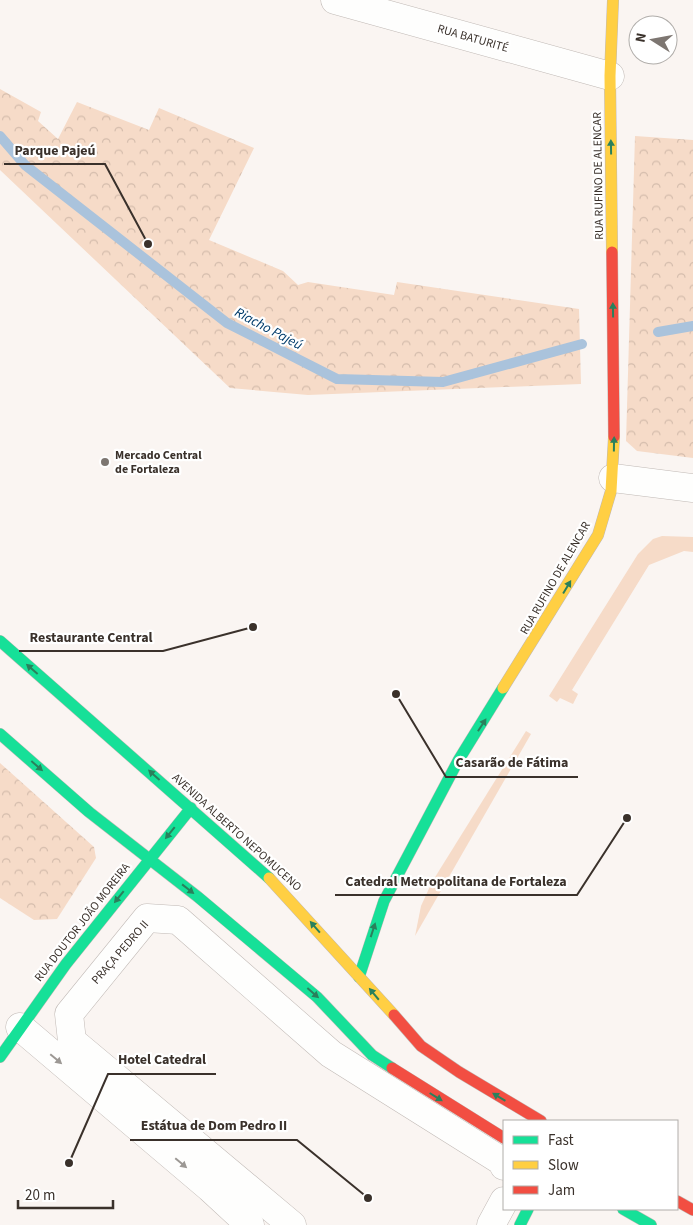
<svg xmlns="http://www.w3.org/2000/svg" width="693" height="1225" font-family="'Source Sans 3',sans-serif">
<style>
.green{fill:#f6dbc8}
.park{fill:url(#park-crowns)}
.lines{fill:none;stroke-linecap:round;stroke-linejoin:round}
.stream{stroke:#aac3dc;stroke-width:10}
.street-casing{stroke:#c0b9b5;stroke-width:29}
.fast-casing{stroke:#c0b9b5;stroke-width:12}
.slow-casing{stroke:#c0b9b5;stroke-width:12}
.jam-casing{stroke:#c0b9b5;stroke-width:12}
.street{stroke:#fefefd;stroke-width:28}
.fast{stroke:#16e098;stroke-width:11}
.slow{stroke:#ffcf43;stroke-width:11}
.jam{stroke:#f24e42;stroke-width:11}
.oneway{fill:#2a805c}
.oneway2{fill:#9c9894}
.poi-dot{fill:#7d7671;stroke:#fff;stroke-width:2}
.labels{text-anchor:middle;stroke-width:4.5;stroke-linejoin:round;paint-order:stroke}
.street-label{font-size:12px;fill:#3a312b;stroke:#fff}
.poi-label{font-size:12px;font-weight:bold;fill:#3a312b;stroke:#fff;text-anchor:start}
.water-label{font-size:14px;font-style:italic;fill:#003b6a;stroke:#fff}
.leader{fill:none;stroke:#3a312b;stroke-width:2}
.callout-dot{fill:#3a312b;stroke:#fff;stroke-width:2}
.callout-label{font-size:14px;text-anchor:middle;font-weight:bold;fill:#3a312b;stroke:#fff;stroke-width:4.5;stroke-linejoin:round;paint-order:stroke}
</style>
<defs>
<pattern id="park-crowns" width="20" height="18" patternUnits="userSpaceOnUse" patternTransform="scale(1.25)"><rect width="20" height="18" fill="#f6dbc8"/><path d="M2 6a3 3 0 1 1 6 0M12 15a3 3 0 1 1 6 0" fill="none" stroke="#d4bcac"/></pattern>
</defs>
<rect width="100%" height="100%" fill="#faf5f2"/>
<g class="green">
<path d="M662 536 693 537V552L684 551 649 565 572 690 578 694 573 704 560 698 557 702 549 696 638 554 653 539Z"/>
<path d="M526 731 531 734 415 936 421 906 432 882Z"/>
</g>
<g class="park">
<path d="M0 89 41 112 38 121 58 139 77 102 149 130 159 108 254 148 209 240 283 271 298 285 308 282 394 295 397 282 579 309 581 384 308 395 230 388 0 170Z"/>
<path d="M635 136 693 140V458L637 451 626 441Z"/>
<path d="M0 763 94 847 96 858 57 919 34 920 0 898Z"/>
</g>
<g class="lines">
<g class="stream">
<path d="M0 136 25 165 227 323 337 379 443 382 582 344"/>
<path d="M658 332 693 326"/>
</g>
<g class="street-casing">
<g id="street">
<path d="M335 0 610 76"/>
<path d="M613 478 693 488"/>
<path d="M20 1027 210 1188 250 1225"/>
<path d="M292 1225 72 1041 69 1014 147 918 178 920 331 1054 503 1162 504 1166"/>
<path d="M491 1225 504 1201"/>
</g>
</g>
<g class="fast-casing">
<g id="fast">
<path d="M0 641 269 878"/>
<path d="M0 734 89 812 198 897 317 997 372 1055 392 1068"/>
<path d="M359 977 384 901 458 761 503 688"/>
<path d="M0 1057 66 964 191 808"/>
<path d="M623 1209 651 1225"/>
<path d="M520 1225 528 1209"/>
</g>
</g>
<g class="slow-casing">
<g id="slow">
<path d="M612 252 610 76 613 0"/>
<path d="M503 688 598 535 611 491 614 437"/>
<path d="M269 878 394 1015"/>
</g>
</g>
<g class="jam-casing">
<g id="jam">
<path d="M612 252 614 437"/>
<path d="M394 1015 421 1046 459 1072 541 1121"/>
<path d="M392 1068 504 1138"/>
<path d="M677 1201 693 1210"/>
</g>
</g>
<use href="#street" class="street"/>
<use href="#fast" class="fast"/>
<use href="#slow" class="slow"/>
<use href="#jam" class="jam"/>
</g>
<defs><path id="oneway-solid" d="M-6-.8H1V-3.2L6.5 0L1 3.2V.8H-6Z" transform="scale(1.25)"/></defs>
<g class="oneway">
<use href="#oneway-solid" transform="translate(611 147) rotate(-91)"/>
<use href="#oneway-solid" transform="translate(613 310) rotate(-91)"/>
<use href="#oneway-solid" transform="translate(614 444) rotate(-89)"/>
<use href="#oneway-solid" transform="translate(567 587) rotate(-59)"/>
<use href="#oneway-solid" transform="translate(32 669) rotate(-139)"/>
<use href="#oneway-solid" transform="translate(482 725) rotate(-57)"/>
<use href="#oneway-solid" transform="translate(37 766) rotate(41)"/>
<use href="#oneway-solid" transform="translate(154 775) rotate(-138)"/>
<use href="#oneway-solid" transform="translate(170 833) rotate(129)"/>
<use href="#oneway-solid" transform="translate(188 889) rotate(38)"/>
<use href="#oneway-solid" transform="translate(119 897) rotate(129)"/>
<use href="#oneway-solid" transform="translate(315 927) rotate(-131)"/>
<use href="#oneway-solid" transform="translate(373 930) rotate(-72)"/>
<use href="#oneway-solid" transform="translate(313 993) rotate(41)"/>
<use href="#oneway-solid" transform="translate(374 994) rotate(-130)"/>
<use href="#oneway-solid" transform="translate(436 1097) rotate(32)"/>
<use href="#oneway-solid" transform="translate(499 1097) rotate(-149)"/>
</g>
<g class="oneway2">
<use href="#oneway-solid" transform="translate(56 1059) rotate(40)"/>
<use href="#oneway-solid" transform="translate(181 1163) rotate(40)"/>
</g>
<circle class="poi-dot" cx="105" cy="462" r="5"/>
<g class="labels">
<g class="street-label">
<text transform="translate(473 38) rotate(16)" y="4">RUA BATURITÉ</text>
<text transform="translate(598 176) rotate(-91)" y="4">RUA RUFINO DE ALENCAR</text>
<text transform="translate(555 578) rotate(-60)" y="4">RUA RUFINO DE ALENCAR</text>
<text transform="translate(237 832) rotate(42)" y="4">AVENIDA ALBERTO NEPOMUCENO</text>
<text transform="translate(82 922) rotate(-52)" y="4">RUA DOUTOR JOÃO MOREIRA</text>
<text transform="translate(120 952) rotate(-49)" y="4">PRAÇA PEDRO II</text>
</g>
<g class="poi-label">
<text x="115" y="459">Mercado Central<tspan x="115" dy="14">de Fortaleza</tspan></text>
</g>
<g class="water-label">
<text transform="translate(269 328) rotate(28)" y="5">Riacho Pajeú</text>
</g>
</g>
<path class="leader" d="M148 244L105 164H4M253 627L163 651H19M396 694L446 777H578M627 818L577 895H335M69 1163L108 1074H216M368 1198L297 1140H130"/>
<g class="callout-dot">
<circle cx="148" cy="244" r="5"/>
<circle cx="253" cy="627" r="5"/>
<circle cx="396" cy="694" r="5"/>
<circle cx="627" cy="818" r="5"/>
<circle cx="69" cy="1163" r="5"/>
<circle cx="368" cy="1198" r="5"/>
</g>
<g class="callout-label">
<text x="55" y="155">Parque Pajeú</text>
<text x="91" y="642">Restaurante Central</text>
<text x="512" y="767">Casarão de Fátima</text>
<text x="456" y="886">Catedral Metropolitana de Fortaleza</text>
<text x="162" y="1064">Hotel Catedral</text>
<text x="214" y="1130">Estátua de Dom Pedro II</text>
</g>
<rect x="503" y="1120" width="175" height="90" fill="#ffffff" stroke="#b0adaa"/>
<rect x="513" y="1136" width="25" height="8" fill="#16e098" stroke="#b0adaa"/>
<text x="548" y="1145" font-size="15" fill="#3a312b">Fast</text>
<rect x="513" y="1161" width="25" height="8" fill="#ffcf43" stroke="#b0adaa"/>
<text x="548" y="1170" font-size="15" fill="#3a312b">Slow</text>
<rect x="513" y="1186" width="25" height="8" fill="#f24e42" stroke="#b0adaa"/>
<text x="548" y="1195" font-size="15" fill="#3a312b">Jam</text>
<g transform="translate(653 40) rotate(281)"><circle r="24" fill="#ffffff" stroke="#b0adaa"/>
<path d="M0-4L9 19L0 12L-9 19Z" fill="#7d7671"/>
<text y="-8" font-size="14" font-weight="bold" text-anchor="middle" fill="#3a312b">N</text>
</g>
<path d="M18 1200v8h95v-8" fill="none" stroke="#3a312b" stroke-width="2.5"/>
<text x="25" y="1200" font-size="15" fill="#3a312b" stroke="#ffffff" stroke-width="4" paint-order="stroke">20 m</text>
</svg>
